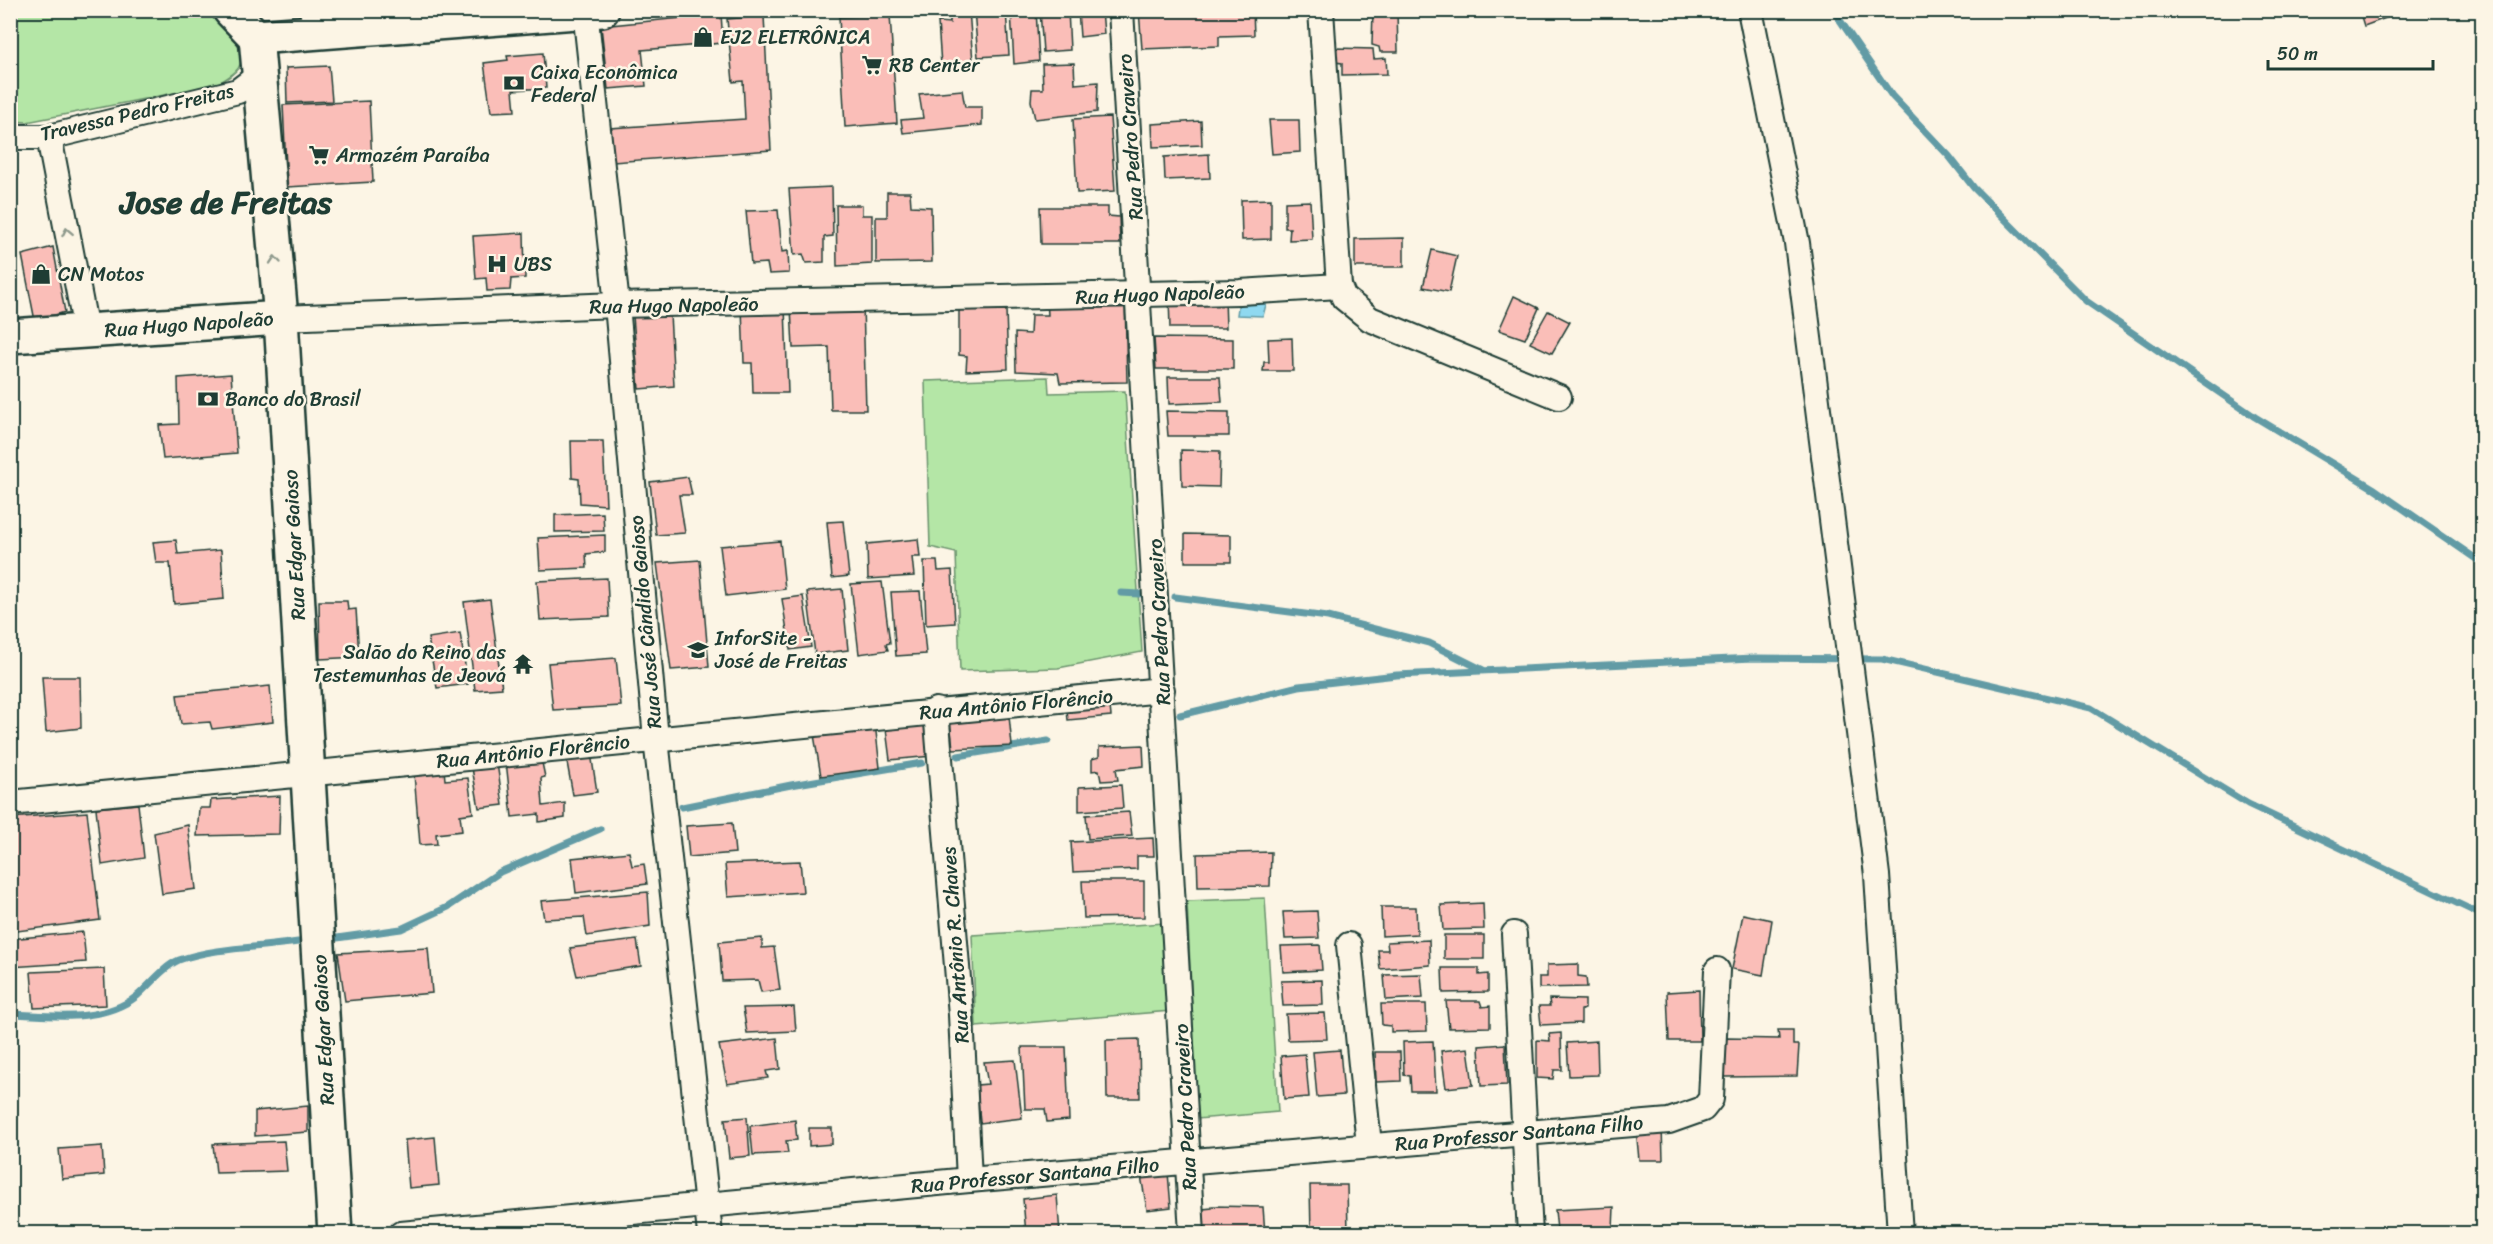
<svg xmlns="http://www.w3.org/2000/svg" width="2493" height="1244" font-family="Sriracha,sans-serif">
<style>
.green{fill:#b4e6a6;stroke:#6a926d;stroke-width:1.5}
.water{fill:#8fd9f0;stroke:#629ba5;stroke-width:1.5}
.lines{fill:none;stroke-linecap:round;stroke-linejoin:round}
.stream{stroke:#629ba5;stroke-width:7}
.building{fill:#fabeb8;stroke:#1f3d34;stroke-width:1.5}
.minor-casing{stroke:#1f3d34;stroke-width:28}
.tertiary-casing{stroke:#1f3d34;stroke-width:34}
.secondary-casing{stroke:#1f3d34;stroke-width:38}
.minor{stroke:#fcf5e5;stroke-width:24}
.tertiary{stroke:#fcf5e5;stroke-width:30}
.secondary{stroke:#fcf5e5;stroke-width:33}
.oneway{stroke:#8e998c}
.labels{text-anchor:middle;stroke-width:5;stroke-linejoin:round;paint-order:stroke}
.poi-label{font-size:20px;fill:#1f3d34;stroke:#fcf5e5;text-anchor:start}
.street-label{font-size:20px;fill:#1f3d34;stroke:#fcf5e5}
.town-label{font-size:32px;font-weight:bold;fill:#1f3d34;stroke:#fcf5e5}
</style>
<rect width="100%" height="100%" fill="#fcf5e5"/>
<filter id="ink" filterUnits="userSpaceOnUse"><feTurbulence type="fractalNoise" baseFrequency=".0167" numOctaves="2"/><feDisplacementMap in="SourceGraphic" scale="12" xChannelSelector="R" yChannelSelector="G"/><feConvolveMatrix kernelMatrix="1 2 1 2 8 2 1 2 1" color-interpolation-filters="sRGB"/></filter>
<g filter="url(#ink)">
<g class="green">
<path d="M10 11H208L242 39C245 67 239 72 215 85L27 122 11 121Z"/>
<path d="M1048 377 1049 393 1125 391 1142 652 1058 668 960 671 956 553 930 547 925 381Z"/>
<path d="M1265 898 1278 1112 1197 1119 1187 901Z"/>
<path d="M1165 923 1171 1011 976 1027 972 935Z"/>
</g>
<path class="water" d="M1240 292 1268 297 1263 316 1237 315Z"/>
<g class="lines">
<g class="stream">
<path d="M1833 10 1892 96 1949 156 1974 188 2086 301 2255 417 2373 488 2482 563"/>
<path d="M1121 593 1139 594"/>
<path d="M1175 597 1328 617 1429 643 1483 670"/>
<path d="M1180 715 1299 686 1397 675 1753 658 1882 659 2091 708 2248 804 2482 915"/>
<path d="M958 756 1048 741"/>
<path d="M682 807 791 785 922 763"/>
<path d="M337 938 401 929 448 907 500 872 600 829"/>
<path d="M12 1014C53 1016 103 1023 137 996 150 985 164 966 179 960 217 947 258 948 298 942"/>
</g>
</g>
<g class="building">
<path d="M950 10H969L973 62 941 65 938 22 950 23Z"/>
<path d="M974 10H1006L1009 55 978 57Z"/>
<path d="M1036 10 1039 61 1014 64 1011 11Z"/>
<path d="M1040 10H1068L1070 50 1043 52Z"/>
<path d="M1078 10H1102L1104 34 1080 37Z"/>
<path d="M1139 10H1253L1254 35 1219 36V46L1142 49Z"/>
<path d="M1373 10H1397L1398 52H1380L1379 47 1372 45Z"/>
<path d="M2359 10H2392L2394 15 2364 26Z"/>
<path d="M721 14 723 43 642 50 646 86 608 89 601 26Z"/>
<path d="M890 15 897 123 845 127 839 17Z"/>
<path d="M764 16 771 150 613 162 610 128 745 119 743 81 733 82 727 19Z"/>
<path d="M1335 48 1373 49 1374 59 1386 58 1387 74 1342 75V63L1335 62Z"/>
<path d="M543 53 546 88 513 90 515 111 491 112 484 63 508 60 507 56Z"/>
<path d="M1074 63 1075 84 1098 82 1097 112 1035 119 1031 101 1032 89H1043L1042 64Z"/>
<path d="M329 66 332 101 287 103 286 68Z"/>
<path d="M962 90 965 107H982V125L903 133 901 120 923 118 919 94Z"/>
<path d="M369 101 373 182 287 187 283 105Z"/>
<path d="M1110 117 1115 191 1077 193 1073 119Z"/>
<path d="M1269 120H1299L1300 152 1272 154Z"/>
<path d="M1201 121 1202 145 1153 147 1152 124Z"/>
<path d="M1209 154 1210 178 1165 180 1164 157Z"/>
<path d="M832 187 833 236 824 237V262L806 263 803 254 794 255 789 189Z"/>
<path d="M887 192H910L911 206 931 207 932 262 876 263V217H887Z"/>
<path d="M1271 199V239L1242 240 1241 200Z"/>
<path d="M1310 201 1312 239 1289 240 1290 228H1285V202Z"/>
<path d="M836 205H862V215H872V264L837 266Z"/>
<path d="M1040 207H1108V216L1119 217 1120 244H1041Z"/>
<path d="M778 210 782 252 788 251 789 273 769 274 767 263 751 264 746 211Z"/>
<path d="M524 233 525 278 511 279 510 290 487 291 486 278 476 279 473 236Z"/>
<path d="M1404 238V267H1355V239Z"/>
<path d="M53 247 65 312 35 321 22 255Z"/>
<path d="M1432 250 1457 256 1449 292 1423 287Z"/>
<path d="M1514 296 1539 308 1525 339 1499 330Z"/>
<path d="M1169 297 1225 298 1226 328H1170Z"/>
<path d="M1047 300H1125L1127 382 1060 383 1058 373 1016 371 1015 333 1030 334 1031 315H1048Z"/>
<path d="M863 305 866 410H831L829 347 793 348 791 307Z"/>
<path d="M742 307H785L788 393H753L752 363H744Z"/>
<path d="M959 310H1006L1008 369 966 371 967 356 959 355Z"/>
<path d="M1548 311 1570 322 1552 353 1530 343Z"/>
<path d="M670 314 674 386 639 389 633 316Z"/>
<path d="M1154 338 1233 339V369H1156Z"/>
<path d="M1292 338 1293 371H1263L1264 362H1269L1268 339Z"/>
<path d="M231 374 237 453 163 459 159 425 179 424 178 378Z"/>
<path d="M1168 377H1220L1222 402 1169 404Z"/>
<path d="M1166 411 1229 412V436H1168Z"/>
<path d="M571 441H603L606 505 580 503 579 479 572 478Z"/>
<path d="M1181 450 1220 451 1219 487 1182 486Z"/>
<path d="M688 477 692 495H679L685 533 656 535 650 482Z"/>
<path d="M603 513 604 531 555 532V515Z"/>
<path d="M843 521 849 576 832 578 827 522Z"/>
<path d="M1185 534 1231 535V562H1185Z"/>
<path d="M605 535V552L586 554 587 568 540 570 538 538Z"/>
<path d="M918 539 920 557H912L914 576 868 579 867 544Z"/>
<path d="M176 540 178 554 221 550 224 599 174 604 170 563H156L153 542Z"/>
<path d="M780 541 785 589 726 596 720 546Z"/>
<path d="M700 560 709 667 671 670 657 563Z"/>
<path d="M924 561H937L938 571 952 570 955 623 926 625Z"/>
<path d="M607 578 609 617 540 620 537 581Z"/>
<path d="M882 582 890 643 886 644 888 650 859 654 851 584Z"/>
<path d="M842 589 848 650 815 654 807 592Z"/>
<path d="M920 591 926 654 896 656 891 592Z"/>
<path d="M803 596 811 647 790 650 782 599Z"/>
<path d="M490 599 502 688 475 690 464 602Z"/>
<path d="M319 601H347L348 610 356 609 359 657 320 659Z"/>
<path d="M460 633 468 684 437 688 428 638Z"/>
<path d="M616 658 621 706 553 710 548 663Z"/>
<path d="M42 677H80L81 728 46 732Z"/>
<path d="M270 686 273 722 212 729 210 722 181 724 177 695Z"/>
<path d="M1109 698 1111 716 1068 720 1066 702Z"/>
<path d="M1009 716 1012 746 953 749 950 720Z"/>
<path d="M929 718 932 756 890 760 885 721Z"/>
<path d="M875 723 880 768 821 776 813 729Z"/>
<path d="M1143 745 1144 766 1116 769 1118 780 1101 781 1099 770 1092 771V759L1099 757V747Z"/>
<path d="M591 753 597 792 573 795 566 757Z"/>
<path d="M541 758 545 777 541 778 543 806 565 803V818L539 822V814L512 817 506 761Z"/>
<path d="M497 763 503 805 479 808 472 768Z"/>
<path d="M444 770 445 780 468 778 473 813 460 815 462 831 436 834 437 844 420 845 414 774Z"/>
<path d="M1121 785 1123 808 1079 811V787Z"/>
<path d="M280 796 279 834 197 836 199 808H210L211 800Z"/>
<path d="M138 804 144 858 102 865 96 808Z"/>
<path d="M87 812 100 920 10 932V818Z"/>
<path d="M1129 812 1132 836 1088 839 1086 815Z"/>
<path d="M732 823 735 853 689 857 686 826Z"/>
<path d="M188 825 196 889 162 894 154 833Z"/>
<path d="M1153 838 1154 856H1137V869L1073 872 1071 842Z"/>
<path d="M629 852 632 866 644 864 647 884 576 893 572 858Z"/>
<path d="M1271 852 1270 886 1198 887 1197 854Z"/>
<path d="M800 861 803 892 728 897 725 864Z"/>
<path d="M1082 881H1144V917L1084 918Z"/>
<path d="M648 892 650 926 587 936 584 917 544 919 541 901Z"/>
<path d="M1483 903 1484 929 1443 930 1441 905Z"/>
<path d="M1381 907H1416L1417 934 1382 936Z"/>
<path d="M1317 911 1319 938 1285 939 1283 912Z"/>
<path d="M1743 914 1772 920 1763 975 1732 969Z"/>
<path d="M83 932 86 962 10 967V939Z"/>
<rect x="1444" y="935" width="40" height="24"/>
<path d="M762 938V948L774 947 780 990 761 992 758 980 722 981 719 942Z"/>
<path d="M637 940 641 966 577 976 570 948Z"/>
<path d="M1429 940 1430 965 1380 969 1378 950H1388L1387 942Z"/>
<path d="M1320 945 1322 970 1283 972 1281 946Z"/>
<path d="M428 948 432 993 345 1001 338 953Z"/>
<path d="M1578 964V976L1586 977 1587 987 1539 988V977H1547V965Z"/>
<path d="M1442 968H1479V975L1488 974V992L1443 993Z"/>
<path d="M104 969 106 1005 34 1008 31 972Z"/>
<path d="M1421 974 1423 998 1386 1000 1384 975Z"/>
<path d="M1322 980 1323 1005 1283 1006 1281 981Z"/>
<path d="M1699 990 1700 1041H1669L1667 992Z"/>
<path d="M1549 999 1585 1000V1009L1581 1010V1023L1541 1025 1539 1006H1550Z"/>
<path d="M1446 1001H1480L1482 1007 1490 1006V1027L1449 1028Z"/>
<path d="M1381 1004H1426L1427 1031 1391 1032V1026L1382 1025Z"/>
<path d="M794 1007 796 1031 747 1033 743 1008Z"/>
<path d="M1325 1013 1327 1039 1288 1040 1286 1014Z"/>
<path d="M1778 1030H1793V1045H1799L1797 1076 1725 1077 1726 1038 1779 1039Z"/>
<path d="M1561 1033 1562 1070H1554L1553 1079 1537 1078V1040L1550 1041 1549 1034Z"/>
<path d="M777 1038 780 1069 766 1071 768 1078 727 1084 719 1045Z"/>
<path d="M1139 1039 1140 1098H1107L1106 1040Z"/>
<path d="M1433 1041 1436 1091H1411L1410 1076 1404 1075 1403 1042Z"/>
<path d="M1597 1041 1598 1075 1569 1076 1567 1043Z"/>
<path d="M1505 1044 1507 1085 1481 1086 1479 1046Z"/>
<path d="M1022 1047H1066L1069 1120 1047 1122 1045 1109H1025Z"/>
<path d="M1468 1048 1473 1085 1446 1088 1441 1051Z"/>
<path d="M1340 1050 1344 1095 1317 1097 1313 1052Z"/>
<path d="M1375 1052H1400L1401 1081 1376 1082Z"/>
<path d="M1305 1054 1309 1097 1284 1099 1281 1056Z"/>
<path d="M1015 1060 1022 1118 980 1123 977 1085 988 1084 984 1062Z"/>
<path d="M308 1106V1132L255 1136V1111Z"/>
<path d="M747 1117 750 1156 729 1158 725 1119Z"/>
<path d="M795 1120 797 1140 786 1141 788 1153 753 1155 750 1126Z"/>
<path d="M1662 1127 1663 1160H1639L1636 1128Z"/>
<path d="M809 1128H832V1144L809 1146Z"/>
<path d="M435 1137 439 1185 409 1188 405 1140Z"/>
<path d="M284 1141 287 1171 216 1173 213 1144Z"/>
<path d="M102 1146 104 1175 62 1179 59 1149Z"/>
<path d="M1168 1173 1171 1207 1147 1210 1141 1176Z"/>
<path d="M1310 1185H1347L1348 1234H1311Z"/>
<path d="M1057 1195 1060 1234H1026L1023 1199Z"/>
<path d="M1212 1206 1263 1207 1265 1234H1205L1203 1209 1212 1208Z"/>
<path d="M1614 1207 1613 1229 1557 1230 1555 1210Z"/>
<path d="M609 1224V1234H582L581 1228Z"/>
<rect x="1539" y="1232" width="59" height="2"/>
</g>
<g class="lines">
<g class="minor-casing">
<g id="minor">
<path d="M585 10 617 305 656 739 710 1234"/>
<path d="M1121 10 1192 1234"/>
<path d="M1321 10 1339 286 1344 298 1370 319 1559 397"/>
<path d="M1750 10 1797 243 1877 875 1900 1234"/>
<path d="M10 137H49L238 91 259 75"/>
<path d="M49 137 86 330"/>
<path d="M281 318 617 305 1240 292 1339 286"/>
<path d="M936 710 961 1015 969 1180"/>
<path d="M10 803 1162 690"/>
<path d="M1514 934 1530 1234"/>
<path d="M1349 945 1369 1145"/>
<path d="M401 1234 969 1180 1669 1121 1703 1109 1711 1099 1717 970"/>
</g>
</g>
<g class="tertiary-casing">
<path id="tertiary" d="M315 10 321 33"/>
</g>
<g class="secondary-casing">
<g id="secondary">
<path d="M230 10 256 37"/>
<path d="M256 37 281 318 335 1234"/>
<path d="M256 37 602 10"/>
<path d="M10 336 281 318"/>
</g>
</g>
<use href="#minor" class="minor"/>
<use href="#tertiary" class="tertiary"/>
<use href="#secondary" class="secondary"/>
</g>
<defs><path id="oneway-chevron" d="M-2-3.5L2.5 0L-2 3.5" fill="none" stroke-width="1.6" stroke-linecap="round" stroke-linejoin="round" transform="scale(1.5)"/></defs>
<g class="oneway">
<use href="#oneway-chevron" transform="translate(67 232) rotate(-101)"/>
<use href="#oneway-chevron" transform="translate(275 260) rotate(-95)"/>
</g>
</g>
<defs>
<g id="shop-bare" transform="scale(1.62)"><path d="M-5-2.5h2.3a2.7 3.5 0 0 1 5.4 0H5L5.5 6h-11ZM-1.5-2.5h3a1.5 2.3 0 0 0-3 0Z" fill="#1f3d34" stroke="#fcf5e5" stroke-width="2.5" paint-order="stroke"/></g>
<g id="supermarket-bare" transform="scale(1.62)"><path d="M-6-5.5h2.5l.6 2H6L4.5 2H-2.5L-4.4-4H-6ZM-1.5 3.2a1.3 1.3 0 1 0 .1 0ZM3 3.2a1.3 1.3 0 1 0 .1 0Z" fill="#1f3d34" stroke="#fcf5e5" stroke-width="2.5" paint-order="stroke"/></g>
<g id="bank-bare" transform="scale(1.62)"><path d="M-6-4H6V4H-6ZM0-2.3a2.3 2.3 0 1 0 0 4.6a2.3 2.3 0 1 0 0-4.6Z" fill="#1f3d34" stroke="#fcf5e5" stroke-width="2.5" paint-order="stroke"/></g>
<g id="hospital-bare" transform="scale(1.62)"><path d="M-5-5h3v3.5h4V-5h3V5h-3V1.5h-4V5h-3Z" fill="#1f3d34" stroke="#fcf5e5" stroke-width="2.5" paint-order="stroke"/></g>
<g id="university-bare" transform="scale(1.62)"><path d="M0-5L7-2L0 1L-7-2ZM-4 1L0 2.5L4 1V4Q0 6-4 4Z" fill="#1f3d34" stroke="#fcf5e5" stroke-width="2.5" paint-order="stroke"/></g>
<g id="temple-bare" transform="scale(1.62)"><path d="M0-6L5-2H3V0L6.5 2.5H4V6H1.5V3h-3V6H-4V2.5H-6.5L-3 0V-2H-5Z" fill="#1f3d34" stroke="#fcf5e5" stroke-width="2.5" paint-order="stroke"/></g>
</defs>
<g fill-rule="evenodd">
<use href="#shop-bare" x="703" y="37"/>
<use href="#supermarket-bare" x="872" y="65"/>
<use href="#bank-bare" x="514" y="83"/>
<use href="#supermarket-bare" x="319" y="155"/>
<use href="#hospital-bare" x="497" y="264"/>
<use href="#shop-bare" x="41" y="274"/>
<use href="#bank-bare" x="208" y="399"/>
<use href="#university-bare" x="698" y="650"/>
<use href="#temple-bare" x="523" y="664"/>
</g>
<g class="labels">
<g class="poi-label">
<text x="720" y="44">EJ2 ELETRÔNICA</text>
<text x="889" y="72">RB Center</text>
<text x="531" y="79">Caixa Econômica<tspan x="531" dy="23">Federal</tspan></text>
<text x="336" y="162">Armazém Paraíba</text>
<text x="514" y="271">UBS</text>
<text x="58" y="281">CN Motos</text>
<text x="225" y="406">Banco do Brasil</text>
<text x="715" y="645">InforSite -<tspan x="715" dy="23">José de Freitas</tspan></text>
<text x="506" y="659" text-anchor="end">Salão do Reino das<tspan x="506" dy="23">Testemunhas de Jeová</tspan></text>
</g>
<g class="street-label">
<text transform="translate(137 112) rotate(-13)" y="7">Travessa Pedro Freitas</text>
<text transform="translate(1130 137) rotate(-94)" y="7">Rua Pedro Craveiro</text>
<text transform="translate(1160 294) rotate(-2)" y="7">Rua Hugo Napoleão</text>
<text transform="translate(674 305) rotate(-1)" y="7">Rua Hugo Napoleão</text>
<text transform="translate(189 324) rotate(-4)" y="7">Rua Hugo Napoleão</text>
<text transform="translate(294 545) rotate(-93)" y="7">Rua Edgar Gaioso</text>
<text transform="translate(645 622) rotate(-95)" y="7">Rua José Cândido Gaioso</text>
<text transform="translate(1159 622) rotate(-93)" y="7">Rua Pedro Craveiro</text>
<text transform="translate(1016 704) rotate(-5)" y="7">Rua Antônio Florêncio</text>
<text transform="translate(533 751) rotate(-6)" y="7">Rua Antônio Florêncio</text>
<text transform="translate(955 945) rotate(-94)" y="7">Rua Antônio R. Chaves</text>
<text transform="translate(323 1030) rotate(-93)" y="7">Rua Edgar Gaioso</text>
<text transform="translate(1185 1107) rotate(-93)" y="7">Rua Pedro Craveiro</text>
<text transform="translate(1519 1133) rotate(-5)" y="7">Rua Professor Santana Filho</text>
<text transform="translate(1035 1175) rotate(-5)" y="7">Rua Professor Santana Filho</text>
</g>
<g class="town-label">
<text x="226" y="213">Jose de Freitas</text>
</g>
</g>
<rect width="2493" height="1244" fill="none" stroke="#fcf5e5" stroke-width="36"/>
<rect x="18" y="18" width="2457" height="1208" fill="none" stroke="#1f3d34" stroke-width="2" filter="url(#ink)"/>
<path d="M2268 60v9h165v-9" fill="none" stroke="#1f3d34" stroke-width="3"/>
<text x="2277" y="60" font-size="18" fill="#1f3d34" stroke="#fcf5e5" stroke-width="4.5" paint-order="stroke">50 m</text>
</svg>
